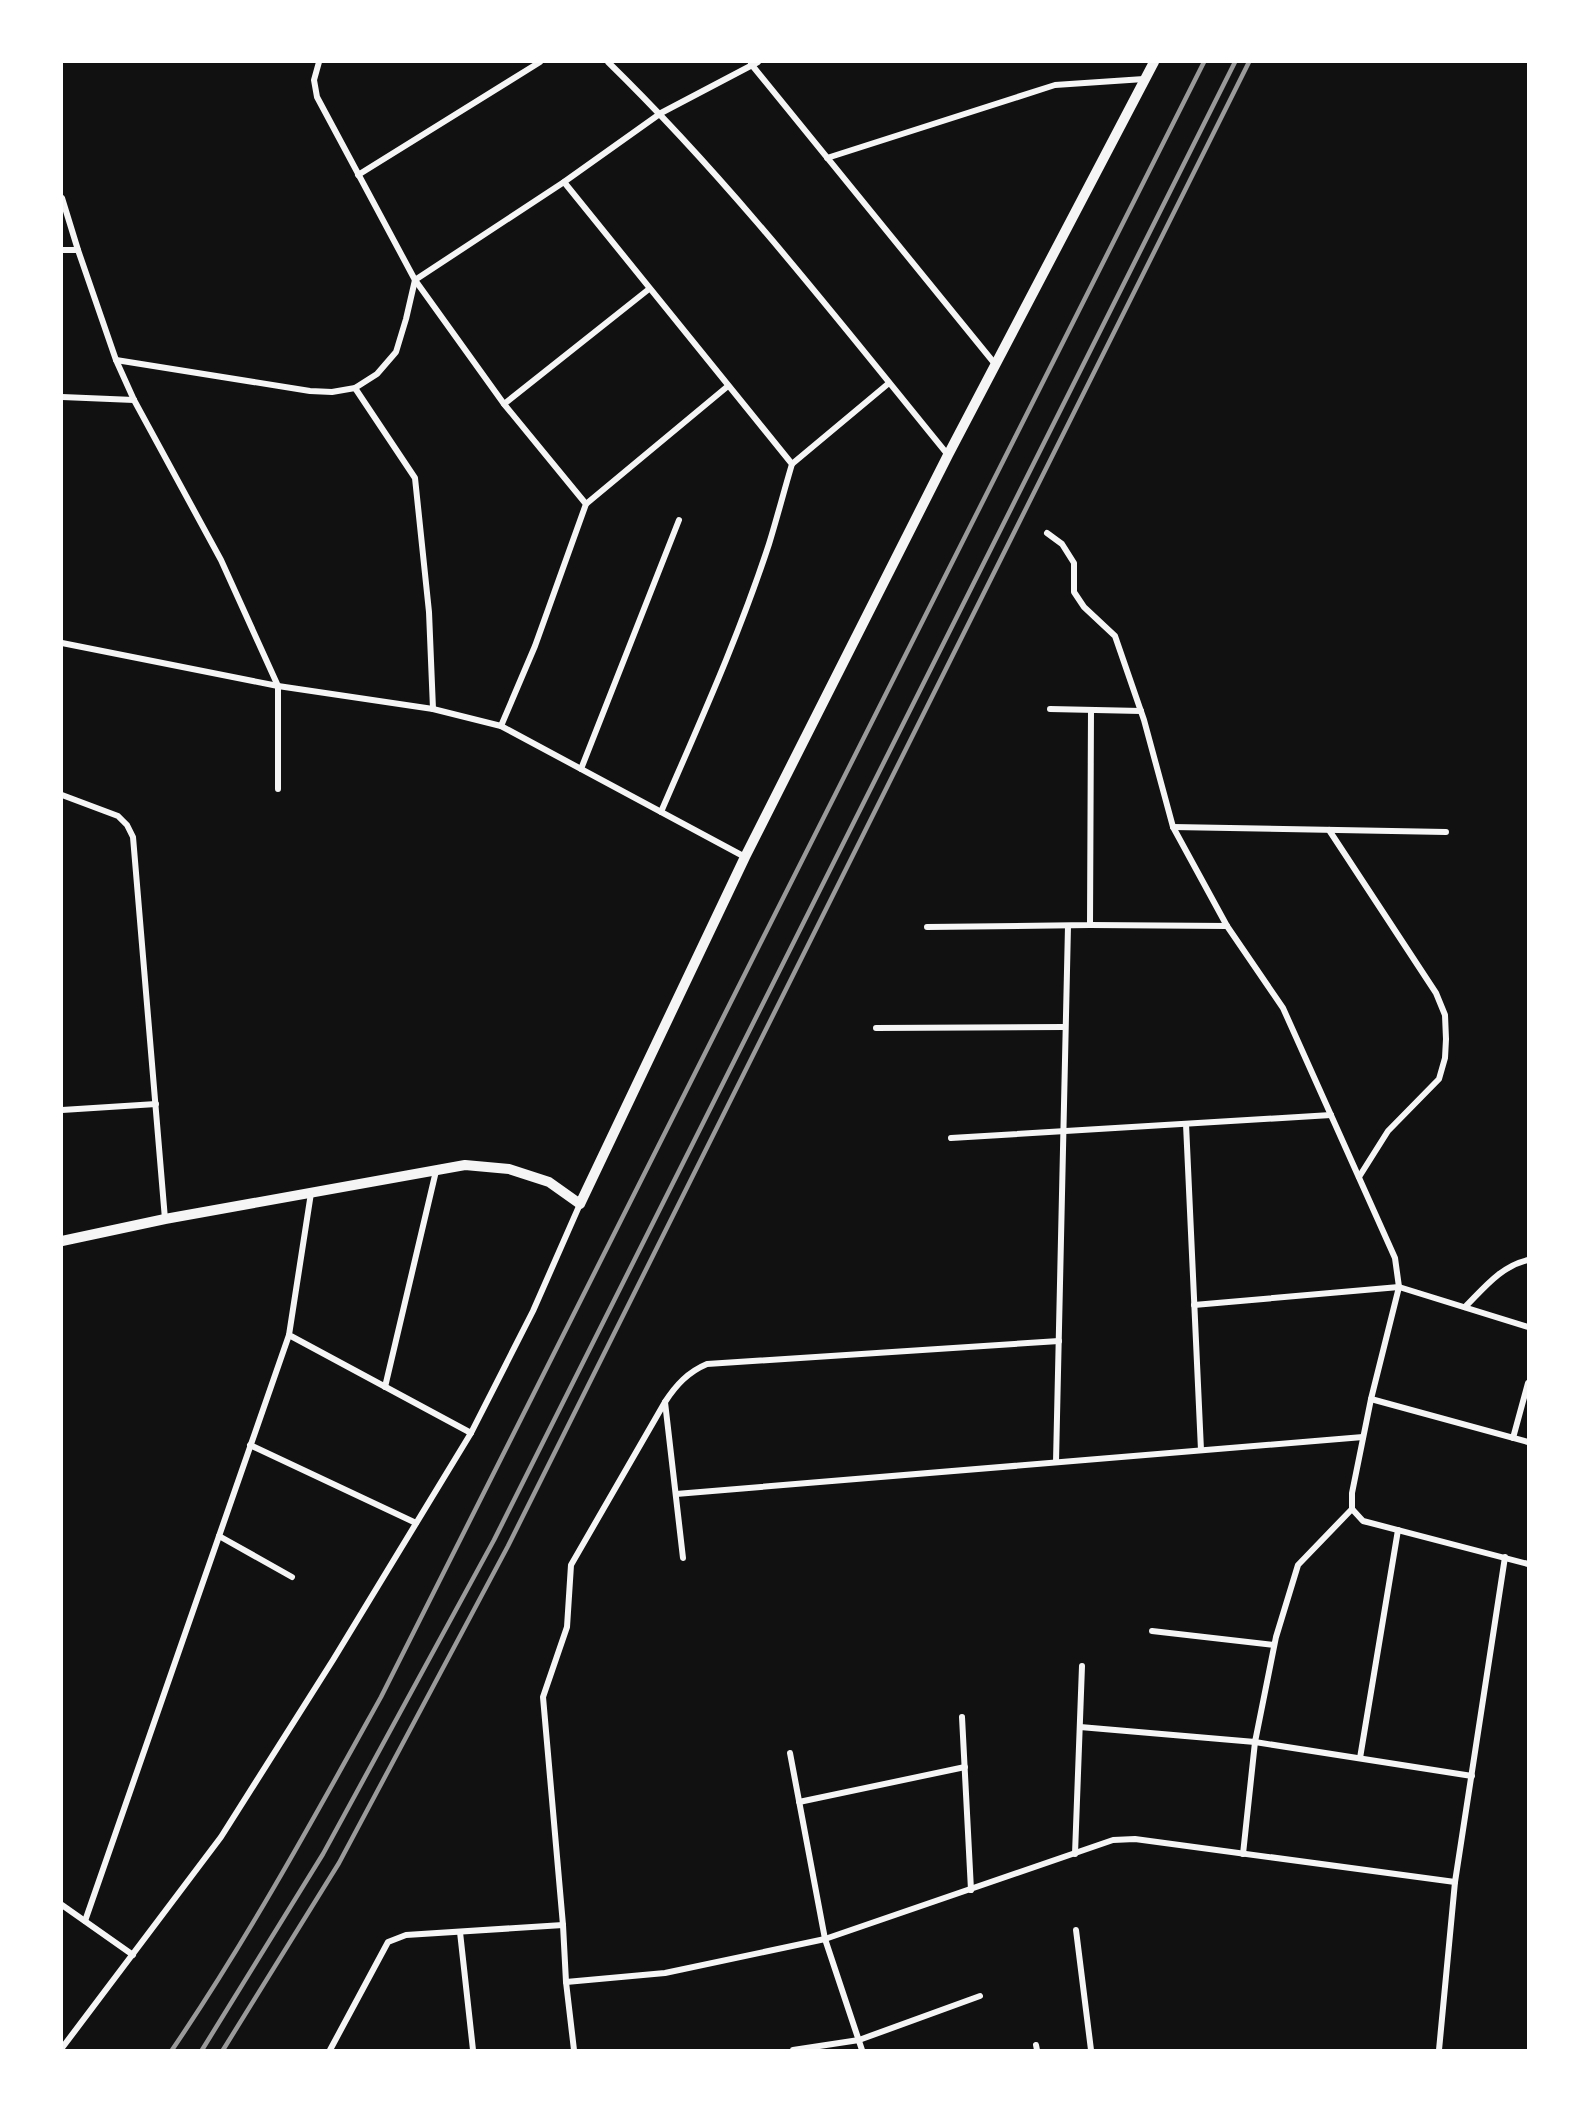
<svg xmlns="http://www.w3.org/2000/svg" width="1590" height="2112" font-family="'Sofia Sans Condensed',sans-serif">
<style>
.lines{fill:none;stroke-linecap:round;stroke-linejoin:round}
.minor{stroke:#f5f5f5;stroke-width:6}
.tertiary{stroke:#f5f5f5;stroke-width:10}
.rail{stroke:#9a9a9a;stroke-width:4.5}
</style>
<rect width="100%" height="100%" fill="#111"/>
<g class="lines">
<g class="minor">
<path d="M319 62 314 80 317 97 415 280 504 404 586 504 535 646 501 726"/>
<path d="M608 62C732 183 838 320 948 455"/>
<path d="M751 64 995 364"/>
<path d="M827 158 1055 85 1144 79"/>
<path d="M358 175 540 62"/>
<path d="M564 182 792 464C784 491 777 518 769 544 739 636 699 724 661 812"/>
<path d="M62 198 78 250"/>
<path d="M62 250H78L116 360 134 400 221 560 278 686V789"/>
<path d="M116 360 310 391 332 392 355 388 377 374 396 352 406 319 415 280 564 182 661 113 758 62"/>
<path d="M355 388 415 478 429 612 433 709"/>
<path d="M62 397 134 400"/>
<path d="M504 404 649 289"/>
<path d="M792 464 889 383"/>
<path d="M586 504 728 386"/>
<path d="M1047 533 1062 544 1074 563V592L1084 607 1115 636 1144 720 1173 827 1227 926 1283 1008 1395 1258 1399 1287 1371 1399 1352 1493V1509L1363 1521 1528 1564"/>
<path d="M62 643 278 686 433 709 501 726 745 857"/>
<path d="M1050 709 1141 711"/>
<path d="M581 769 679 520"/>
<path d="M62 795 118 816 127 825 133 837 165 1219"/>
<path d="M1173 827 1446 832"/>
<path d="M1329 830 1436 993 1445 1015 1446 1039 1445 1058 1439 1079 1388 1131 1359 1177"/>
<path d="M1090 925 1227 926"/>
<path d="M927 927 1090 925 1091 710"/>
<path d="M876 1028 1064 1027"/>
<path d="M62 1110 156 1104"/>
<path d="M1186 1124 1201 1450"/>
<path d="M951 1138 1331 1115"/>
<path d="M311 1193 289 1335 471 1433"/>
<path d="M1194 1305 1399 1287 1528 1327"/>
<path d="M1465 1307C1484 1288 1501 1266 1528 1260"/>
<path d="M385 1387 436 1171"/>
<path d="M1371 1399 1528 1442"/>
<path d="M1513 1438 1528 1383"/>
<path d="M250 1445 416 1523"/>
<path d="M1056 1462 1068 926"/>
<path d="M676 1494 1363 1437"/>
<path d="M219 1536 292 1577"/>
<path d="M683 1558 665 1402C676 1385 688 1372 707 1364L1059 1341"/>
<path d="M1152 1631 1274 1645"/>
<path d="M962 1717 971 1890"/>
<path d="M1080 1727 1255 1742 1276 1637 1298 1565 1352 1509"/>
<path d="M790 1753 825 1939 862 2050"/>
<path d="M1360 1758 1398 1530"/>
<path d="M799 1802 965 1767"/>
<path d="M1075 1854 1082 1666"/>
<path d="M1243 1854 1255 1742 1472 1776"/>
<path d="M62 1905 133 1955"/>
<path d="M85 1921 289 1335"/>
<path d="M1076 1930 1091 2050"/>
<path d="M460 1932 473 2050"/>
<path d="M566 1982 665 1973 825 1939 1113 1840 1135 1839 1455 1882"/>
<path d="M1036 2045 1037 2050"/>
<path d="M62 2048 221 1837 333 1660 471 1433 533 1311 580 1204"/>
<path d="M330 2050 388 1942 406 1935 563 1925"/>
<path d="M574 2050 566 1982 563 1925 543 1697 567 1627 571 1565 665 1402"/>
<path d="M793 2050 859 2040 980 1996"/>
<path d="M1439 2050 1455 1882 1505 1557"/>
</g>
<path class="tertiary" d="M62 1241 165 1219 465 1165 509 1169 549 1182 580 1204 745 857 948 455 1154 62"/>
<g class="rail">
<path d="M172 2050C249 1937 315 1816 381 1697L1204 62"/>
<path d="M202 2050 323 1854 494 1540 1235 62"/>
<path d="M223 2050 339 1863 508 1546 1249 62"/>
</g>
</g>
<rect width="1590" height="2112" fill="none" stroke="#ffffff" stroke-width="126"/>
</svg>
